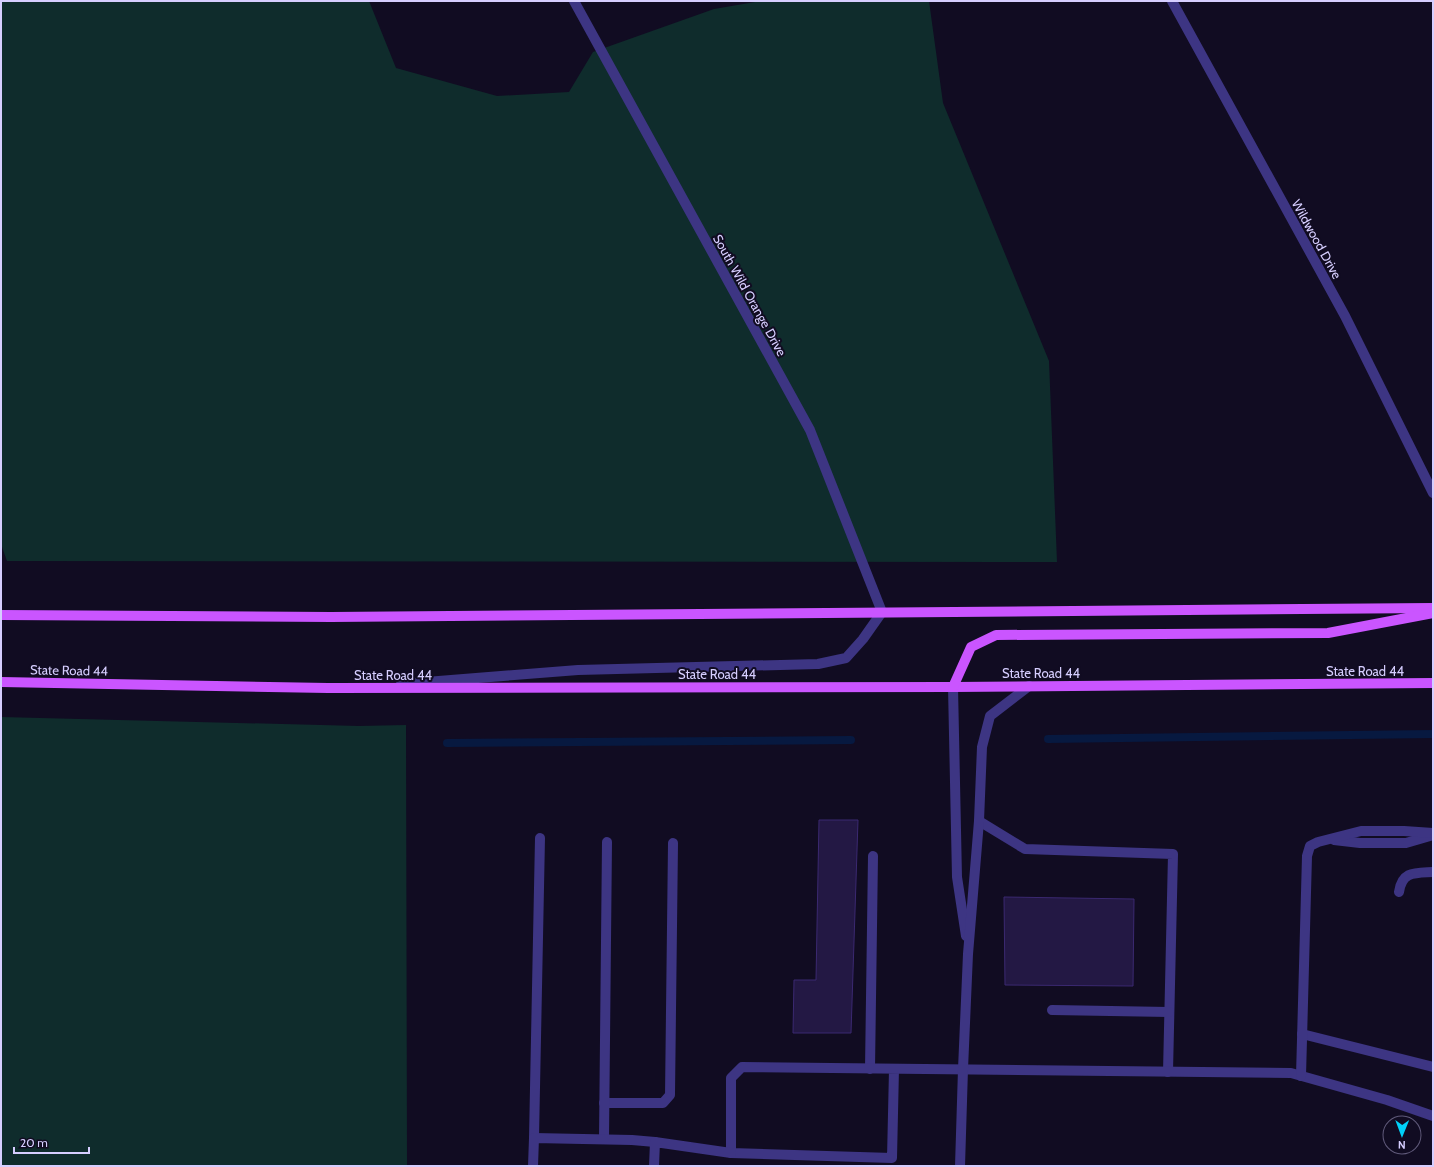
<svg xmlns="http://www.w3.org/2000/svg" width="1434" height="1167" font-family="Cabin,sans-serif">
<style>
.green{fill:#0f2c2c}
.lines{fill:none;stroke-linecap:round;stroke-linejoin:round}
.stream{stroke:#071940;stroke-width:8}
.building{fill:#231844;stroke:#3b2971}
.minor{stroke:#3d3583;stroke-width:10}
.major{stroke:#ca55ff;stroke-width:10}
.labels{text-anchor:middle;stroke-width:4;stroke-linejoin:round;paint-order:stroke}
.street-label{font-size:13px;fill:#d6ceff;stroke:#110c22}
</style>
<rect width="100%" height="100%" fill="#110c22"/>
<g class="green">
<path d="M1 1H369L396 68 497 96 569 92 593 52 714 9 761 1H929L943 103 1049 361 1057 562 7 561 1 544Z"/>
<path d="M1 717 359 726 406 725 407 1166H1Z"/>
</g>
<g class="lines">
<g class="stream">
<path d="M1048 739 1433 734"/>
<path d="M447 743 851 740"/>
</g>
</g>
<g class="building">
<path d="M819 820H858L851 1033H793L794 980H816Z"/>
<path d="M1004 897 1134 899 1133 986 1005 985Z"/>
</g>
<g class="lines">
<g class="minor">
<path d="M1172 1 1345 316 1433 493"/>
<path d="M401 684 578 670 818 664 846 658 863 639 882 612 810 430 574 1"/>
<path d="M953 687 957 877 966 936"/>
<path d="M979 821 1025 849 1173 854 1168 1072"/>
<path d="M1334 840 1360 843H1406L1433 835"/>
<path d="M1399 892C1402 871 1415 873 1433 872"/>
<path d="M1052 1010 1169 1012"/>
<path d="M1302 1034 1433 1067"/>
<path d="M870 1069 873 856"/>
<path d="M894 1069 892 1158 731 1153V1078L742 1067 1291 1073 1387 1100 1433 1116"/>
<path d="M1301 1076 1307 856 1310 846 1318 842 1361 831H1404L1433 833"/>
<path d="M604 1103H663L670 1095 673 843"/>
<path d="M534 1138 540 838"/>
<path d="M604 1139 607 842"/>
<path d="M533 1166 534 1138 632 1140 655 1142"/>
<path d="M654 1166 655 1142 731 1153"/>
<path d="M960 1166 963 1069 968 954 979 821 982 747 990 716 1029 686"/>
</g>
<g class="major">
<path d="M1 615 331 617 1433 608"/>
<path d="M1 682 328 688 953 687 1433 683"/>
<path d="M953 687 971 647 996 635 1328 633 1433 613"/>
</g>
</g>
<g class="labels">
<g class="street-label">
<text transform="translate(1317 239) rotate(61)" y="5">Wildwood Drive</text>
<text transform="translate(750 295) rotate(61)" y="5">South Wild Orange Drive</text>
<text transform="translate(69 670) rotate(1)" y="5">State Road 44</text>
<text x="1365" y="676">State Road 44</text>
<text x="1041" y="678">State Road 44</text>
<text x="717" y="679">State Road 44</text>
<text x="393" y="680">State Road 44</text>
</g>
</g>
<rect width="1434" height="1167" fill="none" stroke="#d6ceff" stroke-width="4"/>
<g transform="translate(1402 1135) rotate(181)"><circle r="19" fill="#110c22" stroke="#605a7a"/>
<path d="M0-3L7 15L0 10L-7 15Z" fill="#00d1f9"/>
<text y="-6" font-size="11" font-weight="bold" text-anchor="middle" fill="#d6ceff">N</text>
</g>
<path d="M14 1147v6h75v-6" fill="none" stroke="#d6ceff" stroke-width="2"/>
<text x="20" y="1147" font-size="12" fill="#d6ceff" stroke="#110c22" stroke-width="3" paint-order="stroke">20 m</text>
</svg>
